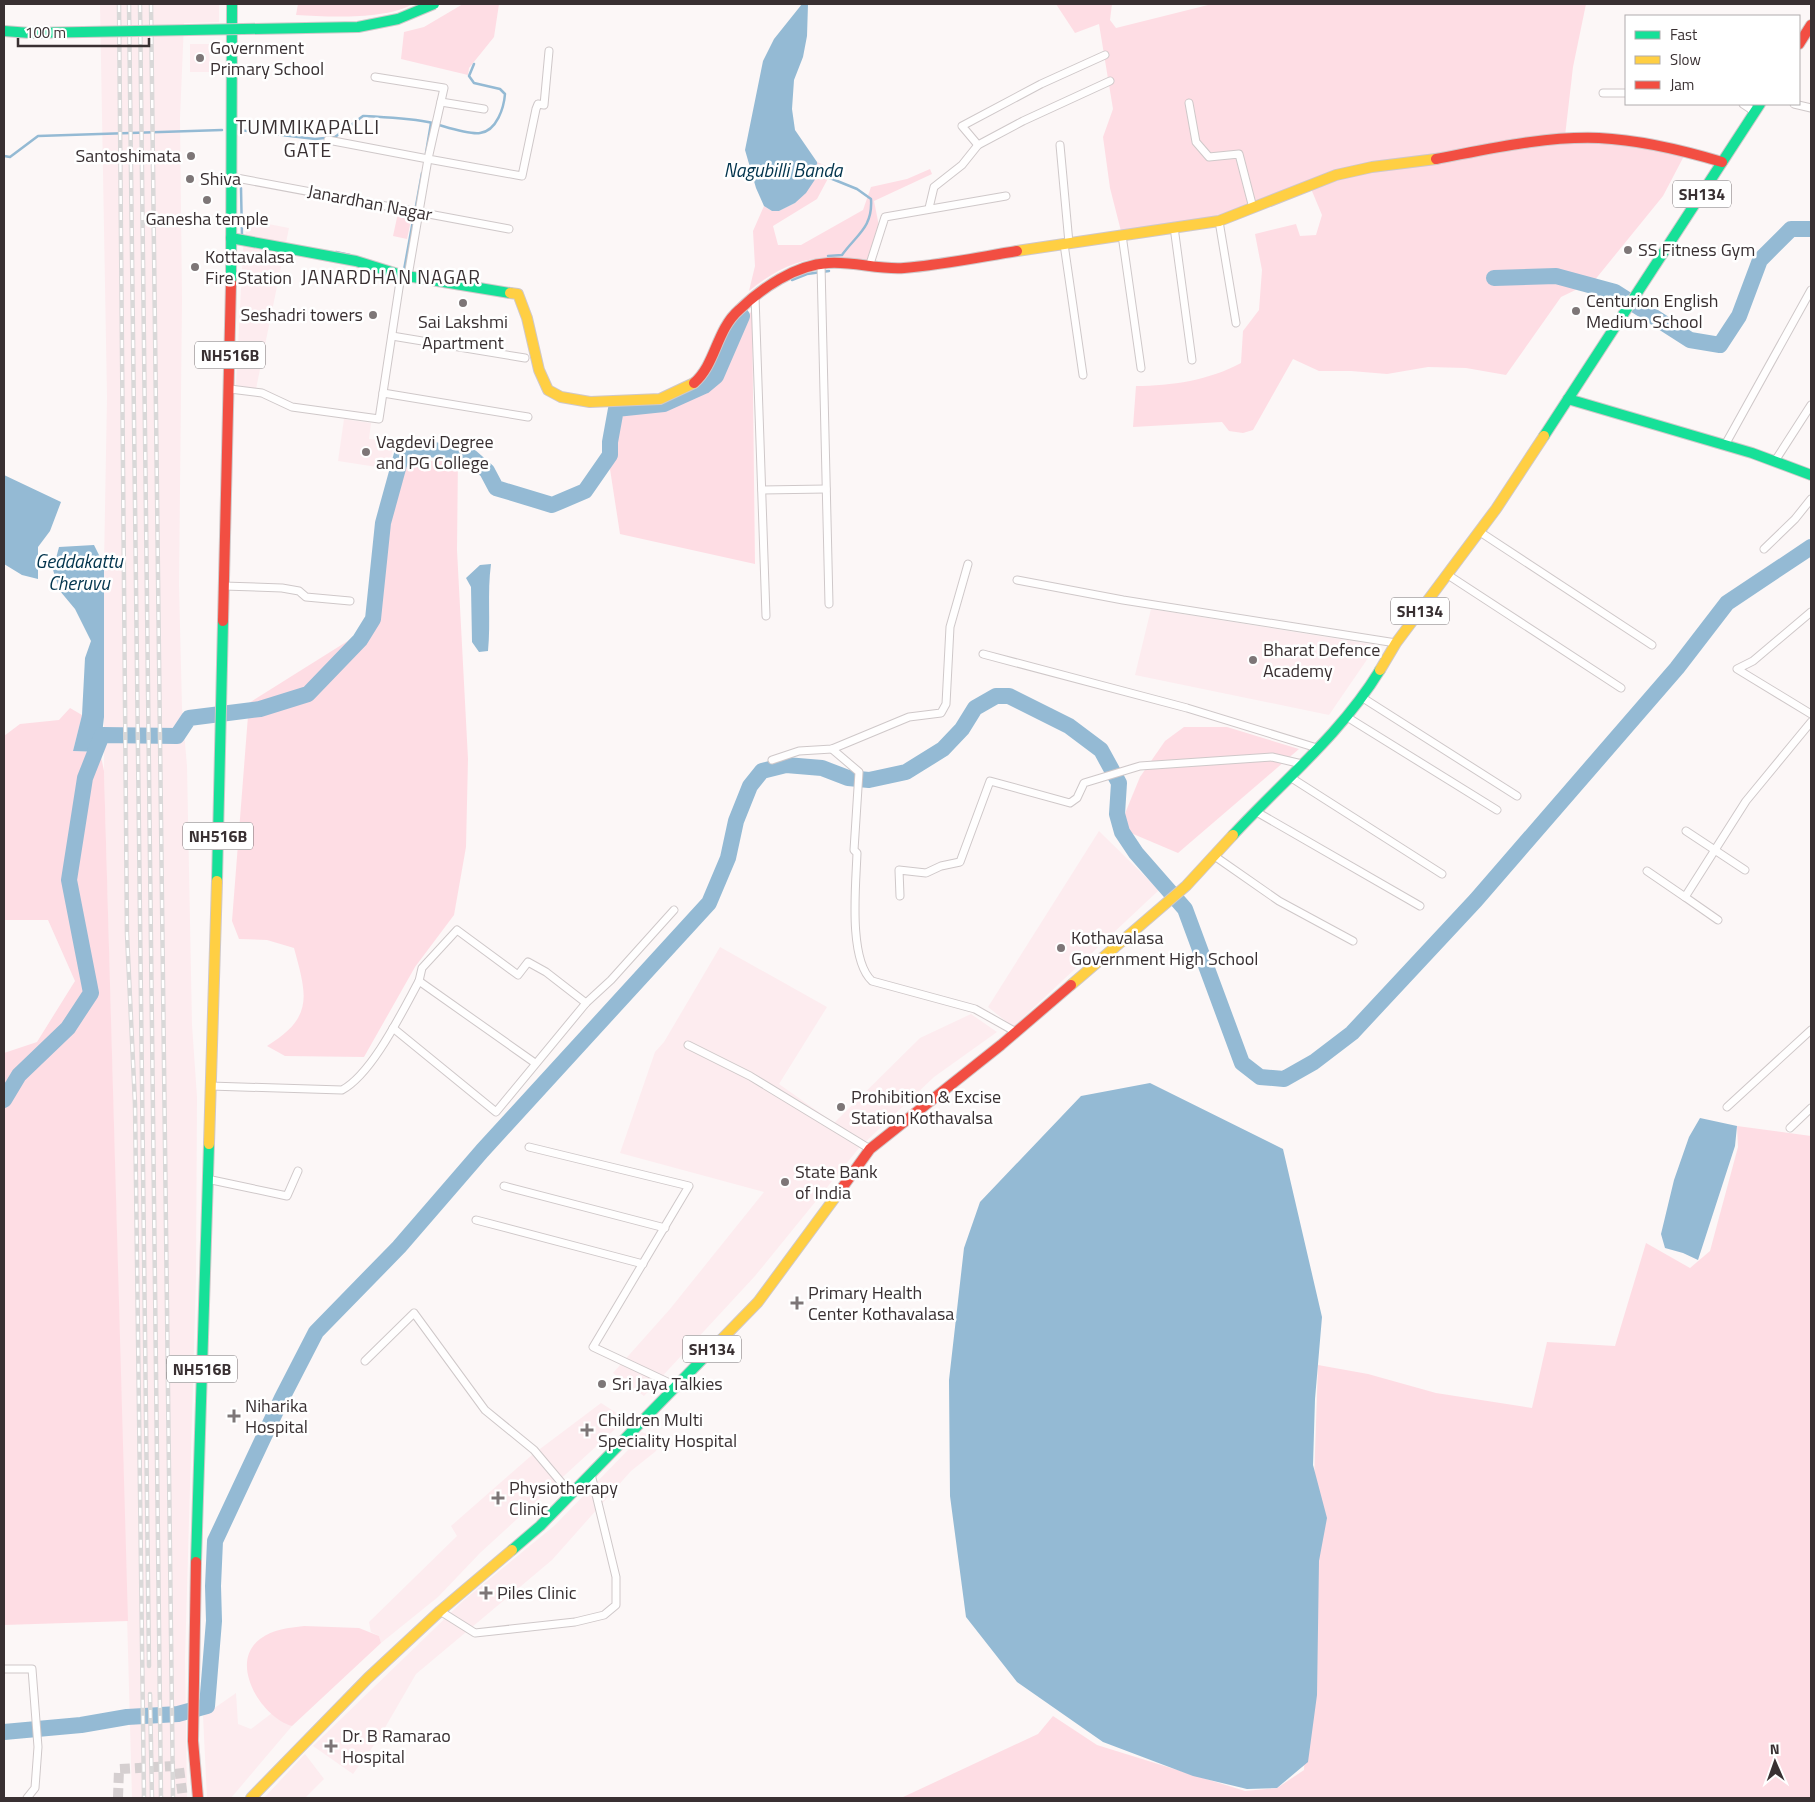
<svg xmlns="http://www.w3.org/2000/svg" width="1815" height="1802" font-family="'Titillium Web',sans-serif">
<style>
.built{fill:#fdecef}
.green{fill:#fedde4}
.water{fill:#94bad4}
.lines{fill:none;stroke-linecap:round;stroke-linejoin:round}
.stream{stroke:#94bad4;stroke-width:2.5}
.river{stroke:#94bad4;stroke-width:16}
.secondary-tunnel{stroke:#d5cfd0;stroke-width:10;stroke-dasharray:10 5;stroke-linecap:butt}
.street-casing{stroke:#cfc8c9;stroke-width:9}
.fast-casing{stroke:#cfc8c9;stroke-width:12}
.slow-casing{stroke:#cfc8c9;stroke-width:12}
.jam-casing{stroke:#cfc8c9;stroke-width:12}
.street{stroke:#fffefe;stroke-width:7}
.fast{stroke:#16e098;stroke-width:10}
.slow{stroke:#ffcf43;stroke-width:10}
.jam{stroke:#f24e42;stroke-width:10}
.rail-casing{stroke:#d9d8d8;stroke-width:4.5}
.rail{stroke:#fff;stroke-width:2.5;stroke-dasharray:8;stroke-linecap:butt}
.fast-bridge-casing{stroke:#cfc8c9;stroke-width:12;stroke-linecap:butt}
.fast-bridge{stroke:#16e098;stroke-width:10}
.poi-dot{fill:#7d7677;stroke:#fff;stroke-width:2}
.labels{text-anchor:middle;stroke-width:5;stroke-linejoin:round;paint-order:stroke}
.shield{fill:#fff;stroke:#746e70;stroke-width:1}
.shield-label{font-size:16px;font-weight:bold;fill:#393032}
.poi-label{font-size:18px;fill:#393032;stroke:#fff;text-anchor:start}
.street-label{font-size:18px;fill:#393032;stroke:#fff}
.water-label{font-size:19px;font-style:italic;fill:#02344d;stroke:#fff}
.neighbourhood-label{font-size:19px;letter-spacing:1px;fill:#393032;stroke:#fff}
.quarter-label{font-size:20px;letter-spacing:1px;fill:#393032;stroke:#fff}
</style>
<rect width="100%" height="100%" fill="#fcf7f7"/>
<g class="built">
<path d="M100 4H219V22L184 23 180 118 182 300 179 585 182 708 187 766 192 1025 197 1097 196 1278 185 1659 187 1798H132L104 771V565L107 397Z"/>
<path d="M190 44H209L210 72H190Z"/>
<path d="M248 220 289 228 256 389 236 385 243 249Z"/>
<path d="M344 419 371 423 369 439 393 442 390 469 338 461Z"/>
<path d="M1151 609 1377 645 1329 715 1135 675Z"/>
<path d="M1099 831 1159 890 1013 1027 988 1007Z"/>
<path d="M720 947 827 1007 779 1084 834 1123 920 1038 971 1014 997 1032 934 1077 859 1148 755 1276 644 1396 613 1373 670 1309 764 1192 620 1153 655 1052 664 1042Z"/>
<path d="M601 1403 626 1419 480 1553 438 1597 381 1643 379 1636 371 1632 369 1622 457 1536 451 1526 532 1455Z"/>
<path d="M641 1432 661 1438 656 1451 631 1471 552 1560 416 1674 379 1738 353 1774 313 1746 464 1600 554 1526 628 1450Z"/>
<path d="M236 1693 238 1724 251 1729 272 1713 292 1726 231 1798H207L203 1716Z"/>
<path d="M305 1754 324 1779 305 1798H264Z"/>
</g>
<g class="green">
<path d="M298 4H413C384 20 329 17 296 15Z"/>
<path d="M463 4H499L494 37 469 68 468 75 401 59 404 32 424 27Z"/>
<path d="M1056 4H1112L1110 20 1116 28 1208 5 1226 4H1586L1573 67 1565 136 1604 139 1684 156 1663 196 1594 281 1561 297 1506 375 1466 368 1428 367 1387 374 1351 371H1319L1293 359 1253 430 1243 433 1229 431 1222 422 1133 427 1136 386C1171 386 1210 380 1241 363L1243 331 1259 310 1262 270 1255 234 1296 224 1300 236 1316 235 1322 215 1309 184 1240 215 1122 235 1110 188 1103 137 1113 109 1099 24 1075 33Z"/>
<path d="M817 162 833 169 817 199 773 226 778 245H801L863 210 871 187 907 179 930 169 932 174 874 201 879 226 867 261C818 252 788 259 749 291L755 266 753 231 764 206 772 211H779L795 203 818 175Z"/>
<path d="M398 213 412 216 407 239 393 236Z"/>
<path d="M752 310 755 564 620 534 606 443 610 406 651 410 703 390 721 376 734 340Z"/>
<path d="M458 456 457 550 468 759 466 847 454 915 415 967 364 1057 285 1056 267 1046C314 1017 307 996 294 948L267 940 239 939 232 921 249 703 370 627 392 469Z"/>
<path d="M70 708 82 715 73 751 100 752 104 771 128 1621 4 1625V1053L37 1042 75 981 48 920H4V736L20 724 59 720Z"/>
<path d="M1184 727H1227L1299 749 1178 853 1119 828 1140 777 1165 741Z"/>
<path d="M1737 1126 1811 1136V1798H901L1038 1734 1053 1716 1097 1745 1245 1791 1277 1788 1304 1770 1318 1365 1368 1374 1436 1393 1532 1408 1547 1342 1615 1346 1646 1243 1690 1268 1710 1251 1738 1147Z"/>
<path d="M304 1626 359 1628 379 1636 381 1643 292 1726C261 1717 228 1663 260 1639 273 1629 289 1628 304 1626Z"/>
</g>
<g class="water">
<path d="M802 4H808L807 36 803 57 794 80 792 109 795 130 817 162 818 175 806 193 795 203 779 211H772L764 206 756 188 745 150 763 61 774 39Z"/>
<path d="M4 475 61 502 50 531 38 547V579L22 575 4 564Z"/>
<path d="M94 545 104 565V717L100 752 73 751 82 715 85 658 91 641 75 609 60 591 53 570 59 547Z"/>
<path d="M491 564C487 593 491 622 488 651L479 652 472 642 471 587 466 578 480 565Z"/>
<path d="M1150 1083 1283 1149 1322 1317 1315 1399 1313 1465 1327 1518 1319 1561 1317 1695 1308 1762 1277 1788 1247 1789 1193 1776 1103 1742 1017 1682 966 1617 950 1496 949 1380 964 1248 980 1202 1081 1096Z"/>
<path d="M1700 1118 1737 1126 1735 1146 1698 1260 1683 1253 1665 1248 1661 1234 1674 1180 1689 1137Z"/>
</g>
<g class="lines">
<g class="stream">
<path d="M238 122 239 130 315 139 335 137 363 116C384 117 406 118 428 122 442 125 467 135 480 133 497 131 504 107 505 94L500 89 474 83 469 76 474 64"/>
<path d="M426 153 431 123"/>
<path d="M4 156 10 157 38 136 222 130"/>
<path d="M820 174 857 189 871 199C873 228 856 235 842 255L828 256"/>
<path d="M241 188 242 236"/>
<path d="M416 206 422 173"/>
<path d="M336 252 350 255"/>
<path d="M404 270 414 215"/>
<path d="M792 280 807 274 829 271"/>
</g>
<g class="river">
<path d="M1494 278 1556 276 1615 292 1690 340 1720 345 1739 316 1760 260 1791 229H1811"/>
<path d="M4 1100 19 1075 68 1028 91 993 69 880 85 778 102 735 177 736 189 718 260 709 308 694 360 640 373 619 383 523 402 454 409 445 471 457 487 471 496 488 552 505 585 491 610 455V442L616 409 664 404 704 386 716 376 742 316"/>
<path d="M4 1732 81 1725 127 1717 178 1714 207 1706 214 1621 213 1586 215 1541 282 1398 316 1332 399 1247 482 1151 709 903 728 858 736 821 750 786 762 771 786 765 822 768 848 778 869 780 906 772 943 749 962 729 975 708 996 696H1009L1069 726 1101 750 1119 783 1117 814 1122 832 1136 853 1185 909 1242 1063 1260 1077 1284 1079 1314 1062 1352 1033 1476 900 1677 668 1727 603 1811 547"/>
</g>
<path class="secondary-tunnel" d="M118 1798 119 1769 175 1766 179 1768 183 1798"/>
<g class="street-casing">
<g id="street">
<path d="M375 77 444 88 428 159 522 176 536 109 538 104 544 105 549 51"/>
<path d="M1603 93H1626"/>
<path d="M441 102 484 109"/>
<path d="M1189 103 1196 142 1209 157 1239 154 1253 208"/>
<path d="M1743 104 1755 112"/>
<path d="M1794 104 1811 108"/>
<path d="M328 140 428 159 408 276"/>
<path d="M978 145 962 126 1041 84 1105 55"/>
<path d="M1060 145 1069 243"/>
<path d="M231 177 509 229"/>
<path d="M929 208 934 187 962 165 978 145 1023 121 1110 81"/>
<path d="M1219 221 1236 323"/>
<path d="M1174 227 1192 360"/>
<path d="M1122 235 1141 368"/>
<path d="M1064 244 1083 375"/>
<path d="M821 265 829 604"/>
<path d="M869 267 885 217 1006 196"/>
<path d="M755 296 766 616"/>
<path d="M392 336 525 358"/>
<path d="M230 389 262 393 292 407 379 419 401 275"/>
<path d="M383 393 528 417"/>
<path d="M1725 445 1811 290"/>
<path d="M1775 461 1811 405"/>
<path d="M762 490 826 489"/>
<path d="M1480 532 1652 645"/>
<path d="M1764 549 1795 519 1811 499"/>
<path d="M1448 575 1621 688"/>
<path d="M1017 580 1123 600 1396 643"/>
<path d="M223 586 282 588 299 591 306 597 350 601"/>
<path d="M1811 612 1753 661 1737 669 1811 714"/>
<path d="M983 654 1187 708 1317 748"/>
<path d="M1363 698 1517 796"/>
<path d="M1347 717 1497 810"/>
<path d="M832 749 859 772 854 850 857 853C856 884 848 959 872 981L975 1009 1016 1032"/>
<path d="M772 760 799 751 832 749 909 717 941 713 946 704 950 627 968 564"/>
<path d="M1290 777 1442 874"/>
<path d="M1255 811 1420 906"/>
<path d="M1686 831 1745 870"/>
<path d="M1213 855 1279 901 1353 941"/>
<path d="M1647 871 1685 897"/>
<path d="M900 896 899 870 926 873 941 866 960 862 990 781 1070 803 1077 798 1084 783 1140 766 1272 757 1302 764"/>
<path d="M1718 920 1685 897 1746 801 1811 722"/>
<path d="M419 981 422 968 457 930 518 975 528 962 546 972 586 1003"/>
<path d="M393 1028 496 1112 586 1003 611 980 674 910"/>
<path d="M688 1045 750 1076 870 1149"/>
<path d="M210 1086 342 1090C372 1074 402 1012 419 981L535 1063"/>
<path d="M1727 1107 1811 1030"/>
<path d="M1790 1128 1811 1108"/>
<path d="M529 1147 689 1186 593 1347 676 1386"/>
<path d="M207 1179 287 1196 298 1171"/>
<path d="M504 1186 665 1228"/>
<path d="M476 1220 643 1264"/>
<path d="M365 1361 414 1313 485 1410 534 1450 571 1494"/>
<path d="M440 1611 475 1633 575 1622 604 1615 616 1605V1577L591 1474"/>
<path d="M4 1669H32L38 1747 35 1788 27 1798"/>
</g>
</g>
<g class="fast-casing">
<g id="fast">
<path d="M231 238 356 261 401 275 510 293"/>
<path d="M231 283 232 4"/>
<path d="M1568 399 1752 453 1811 475"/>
<path d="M1544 436 1760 104"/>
<path d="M1233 835C1283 781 1341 734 1380 670"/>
<path d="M217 881 223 621"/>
<path d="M512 1550 540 1526 722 1339"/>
<path d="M196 1562 209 1144"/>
</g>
</g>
<g class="slow-casing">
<g id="slow">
<path d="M1017 251 1219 221 1336 175 1372 167 1436 159"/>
<path d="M510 293 518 294 527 318 539 370 548 390 561 397 590 402 660 399 694 383"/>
<path d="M1380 670 1396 643 1496 509 1544 436"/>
<path d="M1071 985 1186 886 1233 835"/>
<path d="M209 1144 217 881"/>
<path d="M722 1339 758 1302 842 1188"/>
<path d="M251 1798 368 1678 440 1611 512 1550"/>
</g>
</g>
<g class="jam-casing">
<g id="jam">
<path d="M1799 44 1811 25"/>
<path d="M1436 159C1489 149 1544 136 1599 138 1641 140 1682 150 1722 162"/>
<path d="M694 383C716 364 716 330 739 310 762 288 795 265 828 263 853 261 879 270 904 268 942 265 980 257 1017 251"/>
<path d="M223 621 231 283"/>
<path d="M842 1188 870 1149 1001 1045 1071 985"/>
<path d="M196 1562 193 1741 198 1798"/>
</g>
</g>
<use href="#street" class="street"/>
<use href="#fast" class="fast"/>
<use href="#slow" class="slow"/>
<use href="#jam" class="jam"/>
<g class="rail-casing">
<g id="rail">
<path d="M119 4 127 934 135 1104 144 1798"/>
<path d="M129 4 149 1666"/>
<path d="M140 4 161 1798"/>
<path d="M151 4 173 1798"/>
<path d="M150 1694 152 1798"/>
</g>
</g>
<use href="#rail" class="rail"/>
<g class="fast-bridge-casing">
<path id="fast-bridge" d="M4 31 30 33 358 27 398 19 434 4"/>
</g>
<use href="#fast-bridge" class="fast-bridge"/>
</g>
<g class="poi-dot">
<circle cx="200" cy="58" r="5"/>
<circle cx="191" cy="156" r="5"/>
<circle cx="190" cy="179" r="5"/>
<circle cx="207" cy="200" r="5"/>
<circle cx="1628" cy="250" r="5"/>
<circle cx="195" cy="267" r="5"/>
<circle cx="463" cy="303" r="5"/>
<circle cx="1576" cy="311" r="5"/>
<circle cx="373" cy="315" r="5"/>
<circle cx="366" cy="452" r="5"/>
<circle cx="1253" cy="660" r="5"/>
<circle cx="1061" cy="948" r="5"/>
<circle cx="841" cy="1107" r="5"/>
<circle cx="785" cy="1182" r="5"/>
<path d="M794.5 1295.5h5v5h5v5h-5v5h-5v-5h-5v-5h5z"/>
<circle cx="602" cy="1384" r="5"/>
<path d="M231.5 1408.5h5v5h5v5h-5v5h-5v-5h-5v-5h5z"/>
<path d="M584.5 1422.5h5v5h5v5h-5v5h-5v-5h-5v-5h5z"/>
<path d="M495.5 1490.5h5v5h5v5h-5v5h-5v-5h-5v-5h5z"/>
<path d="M483.5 1585.5h5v5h5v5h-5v5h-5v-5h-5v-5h5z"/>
<path d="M328.5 1738.5h5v5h5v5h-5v5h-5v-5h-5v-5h5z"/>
</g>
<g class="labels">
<g class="shield">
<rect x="1673" y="180.5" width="58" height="27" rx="4"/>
<rect x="195" y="341.5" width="70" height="27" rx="4"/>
<rect x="1391" y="597.5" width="58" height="27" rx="4"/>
<rect x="183" y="822.5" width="70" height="27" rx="4"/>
<rect x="683" y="1335.5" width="58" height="27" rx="4"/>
<rect x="167" y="1355.5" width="70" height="27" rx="4"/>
</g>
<g class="shield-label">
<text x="1702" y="200">SH134</text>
<text x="230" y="361">NH516B</text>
<text x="1420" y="617">SH134</text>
<text x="218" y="842">NH516B</text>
<text x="712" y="1355">SH134</text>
<text x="202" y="1375">NH516B</text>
</g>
<g class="poi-label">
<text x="210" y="54">Government<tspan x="210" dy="21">Primary School</tspan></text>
<text x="181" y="162" text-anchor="end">Santoshimata</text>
<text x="200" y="185">Shiva</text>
<text x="207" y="225" text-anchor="middle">Ganesha temple</text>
<text x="1638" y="256">SS Fitness Gym</text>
<text x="205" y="263">Kottavalasa<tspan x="205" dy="21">Fire Station</tspan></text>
<text x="1586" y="307">Centurion English<tspan x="1586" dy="21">Medium School</tspan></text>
<text x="363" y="321" text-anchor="end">Seshadri towers</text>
<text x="463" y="328" text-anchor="middle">Sai Lakshmi<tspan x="463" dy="21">Apartment</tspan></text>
<text x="376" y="448">Vagdevi Degree<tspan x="376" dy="21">and PG College</tspan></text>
<text x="1263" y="656">Bharat Defence<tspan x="1263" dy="21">Academy</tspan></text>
<text x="1071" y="944">Kothavalasa<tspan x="1071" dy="21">Government High School</tspan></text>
<text x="851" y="1103">Prohibition &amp; Excise<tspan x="851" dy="21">Station Kothavalsa</tspan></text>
<text x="795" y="1178">State Bank<tspan x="795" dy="21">of India</tspan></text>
<text x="808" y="1299">Primary Health<tspan x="808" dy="21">Center Kothavalasa</tspan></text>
<text x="612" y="1390">Sri Jaya Talkies</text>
<text x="245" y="1412">Niharika<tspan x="245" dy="21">Hospital</tspan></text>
<text x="598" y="1426">Children Multi<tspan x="598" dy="21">Speciality Hospital</tspan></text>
<text x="509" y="1494">Physiotherapy<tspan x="509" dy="21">Clinic</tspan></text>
<text x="497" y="1599">Piles Clinic</text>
<text x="342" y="1742">Dr. B Ramarao<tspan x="342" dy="21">Hospital</tspan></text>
</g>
<g class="street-label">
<text transform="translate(370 203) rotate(11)" y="6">Janardhan Nagar</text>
</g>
<g class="water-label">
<text x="783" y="177">Nagubilli Banda</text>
<text x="79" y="568">Geddakattu<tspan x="79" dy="22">Cheruvu</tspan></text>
</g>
<g class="neighbourhood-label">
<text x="391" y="284">JANARDHAN NAGAR</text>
</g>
<g class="quarter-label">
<text x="308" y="134">TUMMIKAPALLI<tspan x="308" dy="23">GATE</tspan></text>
</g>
</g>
<rect width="1815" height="1802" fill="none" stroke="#393032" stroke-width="10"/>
<rect x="1625" y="15" width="175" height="90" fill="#ffffff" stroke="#b0acad"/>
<rect x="1635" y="31" width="25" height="8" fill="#16e098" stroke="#b0acad"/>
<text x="1670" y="40" font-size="15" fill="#393032">Fast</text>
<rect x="1635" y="56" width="25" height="8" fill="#ffcf43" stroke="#b0acad"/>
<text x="1670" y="65" font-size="15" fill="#393032">Slow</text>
<rect x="1635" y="81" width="25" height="8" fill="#f24e42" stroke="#b0acad"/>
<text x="1670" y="90" font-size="15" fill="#393032">Jam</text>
<g transform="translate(1775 1762) rotate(358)" stroke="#ffffff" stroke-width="4" paint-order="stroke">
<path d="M0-4L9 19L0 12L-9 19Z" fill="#393032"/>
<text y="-8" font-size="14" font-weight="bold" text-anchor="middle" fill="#393032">N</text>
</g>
<path d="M18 38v8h131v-8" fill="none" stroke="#393032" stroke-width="2.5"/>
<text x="25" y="38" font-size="15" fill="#393032" stroke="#ffffff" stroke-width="4" paint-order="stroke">100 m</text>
</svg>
